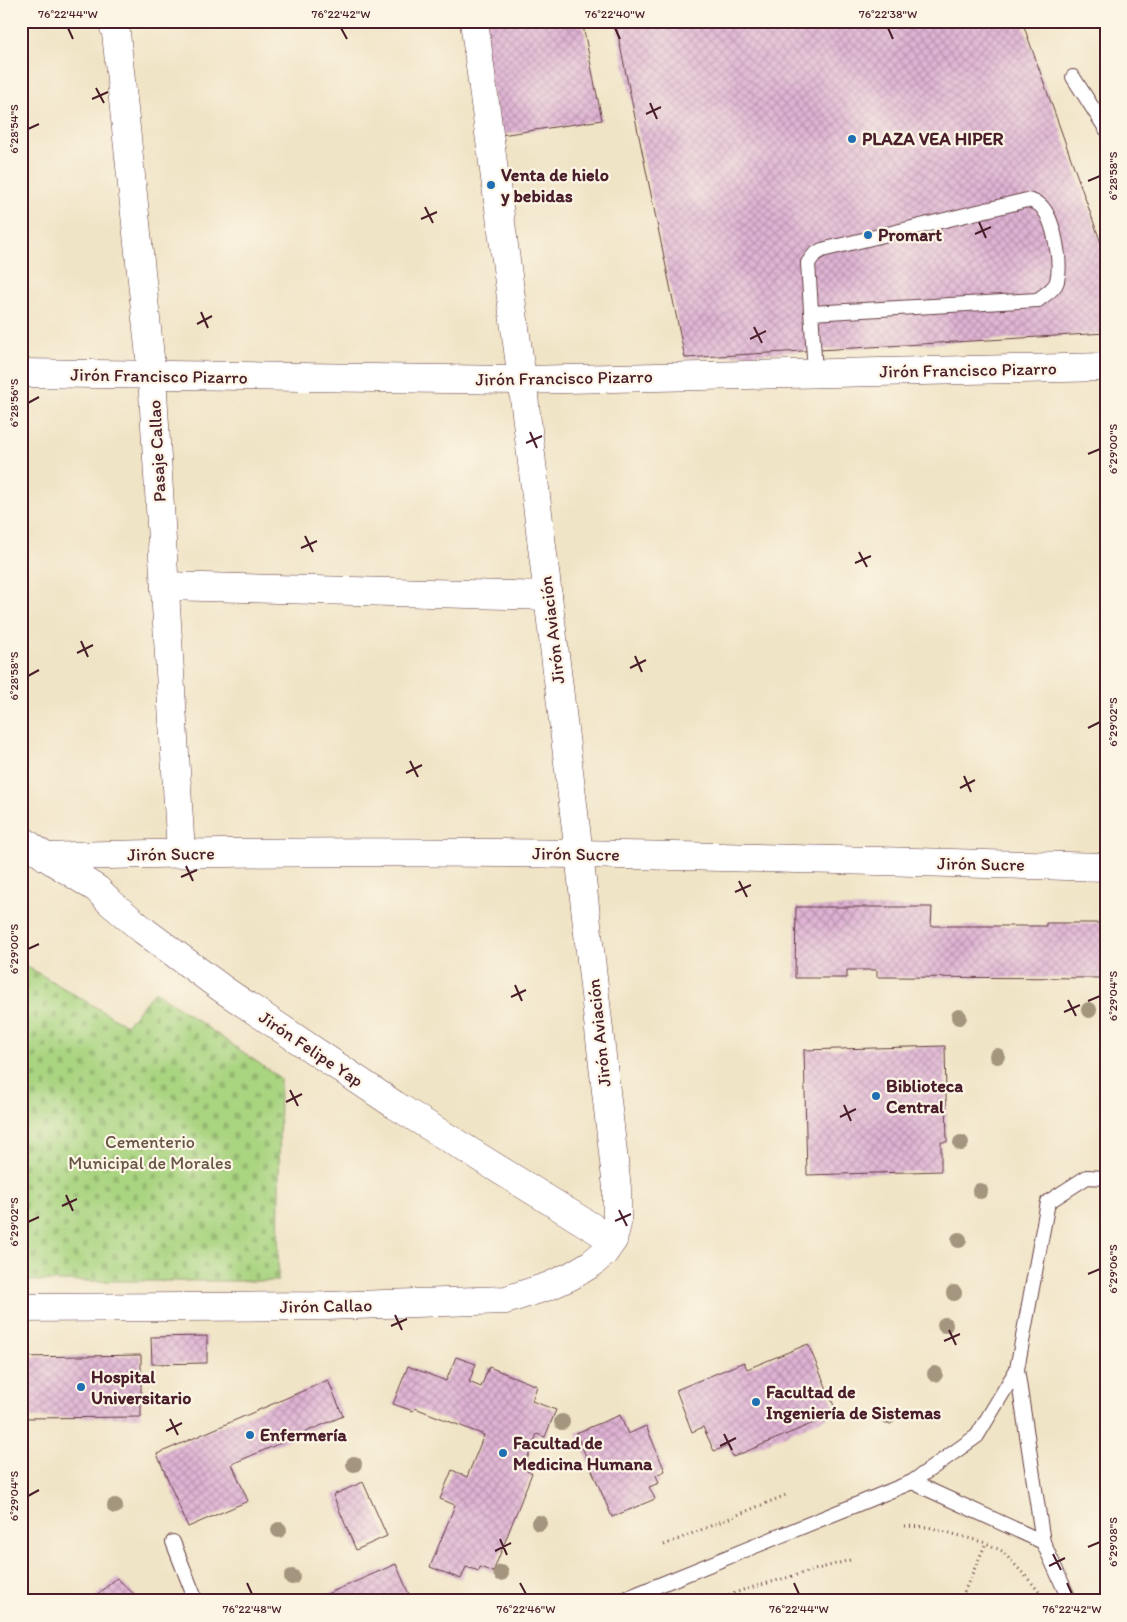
<svg xmlns="http://www.w3.org/2000/svg" width="1127" height="1622" font-family="Itim,sans-serif">
<style>
.cemetery{fill:url(#cemetery-stones);stroke:#7a7a56}
.building{fill:url(#building-cross-hatch)}
.lines{fill:none;stroke-linecap:round;stroke-linejoin:round}
.service-casing{stroke:#633d42;stroke-width:16}
.minor-casing{stroke:#633d42;stroke-width:29}
.path{stroke:#633d42;stroke-width:3;stroke-dasharray:1 4;stroke-linecap:butt}
.service{stroke:#fff;stroke-width:14}
.minor{stroke:#fff;stroke-width:28}
.tree{fill:#a4957e}
.ticks{fill:none;stroke:#4a1f2b;stroke-width:2}
.poi-dot{fill:#1f6fb2;stroke:#fcf5e5;stroke-width:2}
.labels{text-anchor:middle;stroke-width:4.5;stroke-linejoin:round;paint-order:stroke}
.poi-label{font-size:18px;font-weight:bold;fill:#4a1f2b;stroke:#fcf5e5;text-anchor:start}
.street-label{font-size:18px;fill:#4a1f2b;stroke:#fcf5e5}
.park-label{font-size:18px;fill:#654;stroke:#fcf5e5}
.neatline{fill:none;stroke:#4a1f2b;stroke-width:2}
.ticks-label{font-size:12px;text-anchor:middle;fill:#4a1f2b}
</style>
<defs>
<pattern id="cemetery-stones" width="16" height="16" patternUnits="userSpaceOnUse" patternTransform="scale(1.25)"><rect width="16" height="16" fill="#a9d480"/><path d="M2 7V4a2 2 0 0 1 4 0v3zM10 15v-3a2 2 0 0 1 4 0v3z" fill="#93b66f"/></pattern>
<pattern id="building-cross-hatch" width="8" height="8" patternUnits="userSpaceOnUse" patternTransform="scale(1.25)"><rect width="8" height="8" fill="#dfb3d4"/><path d="M0 0l8 8M0 8l8-8" fill="none" stroke="#b791ac"/></pattern>
</defs>
<rect width="100%" height="100%" fill="#fcf5e5"/>
<filter id="ink" filterUnits="userSpaceOnUse"><feTurbulence type="fractalNoise" baseFrequency=".02" numOctaves="2"/><feDisplacementMap in="SourceGraphic" scale="10" xChannelSelector="R" yChannelSelector="G"/><feConvolveMatrix kernelMatrix="1 2 1 2 8 2 1 2 1" color-interpolation-filters="sRGB"/></filter>
<filter id="wash" filterUnits="userSpaceOnUse"><feTurbulence type="fractalNoise" baseFrequency=".0096" numOctaves="4" result="noise"/><feDisplacementMap in="SourceGraphic" scale="20" xChannelSelector="R" yChannelSelector="G"/><feGaussianBlur stdDeviation="1.12" result="paint"/><feColorMatrix in="noise" values="0 0 0 0 0 0 0 0 0 0 0 0 0 0 0 0 0 1.4 0 .05"/><feComposite in="paint" operator="in"/></filter>
<g filter="url(#wash)">
<rect width="100%" height="100%" fill="#f0e4c6"/>
<path class="cemetery" d="M21 963 126 1025 155 991 280 1078 278 1281H21Z"/>
<g id="blocks">
<g class="building">
<path d="M477 21H582L602 120 501 135Z"/>
<path d="M615 21H1022L1106 257V333L685 358Z"/>
<path d="M796 907H932L931 926H1046V923H1106V978L877 977V970H847V978H795Z"/>
<path d="M945 1046 947 1142H941V1171L807 1175 804 1050Z"/>
<path d="M207 1336V1363L152 1364 151 1337Z"/>
<path d="M808 1344 837 1413 733 1457 728 1446 714 1451 703 1427 692 1432 676 1390 744 1362 747 1369Z"/>
<path d="M141 1355V1417L21 1418V1357Z"/>
<path d="M456 1357 476 1364 469 1382 481 1387 489 1367 537 1386 532 1401 556 1410 545 1437 537 1434 523 1469 532 1473 493 1572 480 1567 479 1571 466 1567 461 1579 430 1567 455 1505 440 1499 452 1470 467 1477 484 1435 415 1408 413 1411 393 1404 408 1366 446 1381Z"/>
<path d="M328 1380 343 1416 232 1464 248 1501 188 1527 157 1454Z"/>
<path d="M620 1415 628 1434 646 1426 665 1471 656 1475 659 1483 649 1487 655 1499 612 1517 576 1433Z"/>
<path d="M363 1482 387 1536 356 1550 333 1495Z"/>
<path d="M396 1564 411 1599 406 1601H311Z"/>
<path d="M117 1578 141 1601H90Z"/>
</g>
</g>
</g>
<g filter="url(#ink)">
<use href="#blocks" fill-opacity="0" stroke="#633d42" stroke-width="1"/>
<g class="lines">
<g class="service-casing">
<g id="service">
<path d="M1073 77 1106 129"/>
<path d="M811 313 1038 300C1044 295 1055 289 1057 281 1062 263 1054 219 1041 206 1037 202 1031 201 1027 200L822 250 814 255 808 263 815 373"/>
<path d="M1017 1369 1043 1542 1070 1601"/>
<path d="M912 1482 1043 1542"/>
<path d="M173 1542 196 1601"/>
<path d="M620 1601 912 1482 977 1436 1017 1369 1048 1202 1087 1177 1106 1178"/>
</g>
</g>
<g class="minor-casing">
<g id="minor">
<path d="M112 21 116 33 152 376 181 853"/>
<path d="M21 373 522 380 1106 367"/>
<path d="M165 586 548 596"/>
<path d="M21 839 46 857 97 889 111 903 143 930 224 990 395 1105 613 1240"/>
<path d="M46 857C399 845 753 858 1106 867"/>
<path d="M21 1308 325 1306 506 1300 549 1286 571 1276 591 1264 604 1253 613 1240 617 1224V1188L579 854 522 380 474 21"/>
</g>
</g>
<g class="path">
<path d="M905 1526 928 1527 986 1543 1002 1551 1032 1583 1045 1600"/>
<path d="M664 1545 786 1495"/>
<path d="M715 1601 743 1590 850 1560"/>
<path d="M960 1601 986 1543"/>
</g>
<use href="#service" class="service"/>
<use href="#minor" class="minor"/>
</g>
<g class="tree">
<circle cx="1089" cy="1010" r="8"/>
<circle cx="959" cy="1017" r="8"/>
<circle cx="997" cy="1056" r="8"/>
<circle cx="961" cy="1143" r="8"/>
<circle cx="980" cy="1191" r="8"/>
<circle cx="959" cy="1240" r="8"/>
<circle cx="954" cy="1293" r="8"/>
<circle cx="945" cy="1325" r="8"/>
<circle cx="935" cy="1374" r="8"/>
<circle cx="888" cy="1417" r="8"/>
<circle cx="562" cy="1422" r="8"/>
<circle cx="354" cy="1464" r="8"/>
<circle cx="115" cy="1506" r="8"/>
<circle cx="539" cy="1523" r="8"/>
<circle cx="279" cy="1530" r="8"/>
<circle cx="501" cy="1573" r="8"/>
<circle cx="292" cy="1577" r="8"/>
</g>
</g>
<path class="ticks" d="M68 28 73 39M341 28 347 39M615 28 620 39M888 28 893 39M96 88 104 103M92 99 108 92M650 103 657 119M646 114 661 107M28 129 39 124M1088 181 1100 176M425 207 433 223M421 219 437 212M979 222 986 238M975 234 991 227M201 312 208 328M197 324 212 316M754 327 762 343M750 339 766 331M28 403 39 397M530 432 537 448M526 443 542 436M1088 454 1100 449M305 536 313 552M301 548 317 541M859 552 867 567M855 563 871 556M81 641 88 657M77 653 93 645M635 656 642 672M630 668 646 660M28 676 39 670M1088 728 1100 722M410 761 418 777M406 773 422 765M964 776 971 792M960 788 975 780M186 866 193 881M181 877 197 870M739 881 747 897M735 892 751 885M28 949 39 944M515 985 522 1001M511 997 526 990M1068 1000 1076 1016M1088 1001 1100 996M1064 1012 1080 1005M290 1090 298 1106M286 1102 302 1094M844 1105 851 1121M840 1117 856 1109M66 1195 73 1211M62 1206 77 1199M619 1210 627 1226M615 1221 631 1214M28 1222 39 1217M1088 1274 1100 1269M395 1315 402 1330M391 1326 407 1319M949 1330 956 1345M944 1341 960 1334M170 1419 178 1435M166 1431 182 1423M724 1434 732 1450M720 1446 736 1438M28 1496 39 1490M500 1539 507 1555M1088 1547 1100 1542M495 1551 511 1543M1053 1554 1061 1570M1049 1566 1065 1558M247 1583 252 1594M520 1583 526 1594M794 1583 799 1594M1067 1583 1072 1594"/>
<g class="poi-dot">
<circle cx="852" cy="139" r="5"/>
<circle cx="491" cy="185" r="5"/>
<circle cx="868" cy="235" r="5"/>
<circle cx="876" cy="1096" r="5"/>
<circle cx="81" cy="1387" r="5"/>
<circle cx="756" cy="1402" r="5"/>
<circle cx="250" cy="1435" r="5"/>
<circle cx="503" cy="1453" r="5"/>
</g>
<g class="labels">
<g class="poi-label">
<text x="862" y="145">PLAZA VEA HIPER</text>
<text x="501" y="181">Venta de hielo<tspan x="501" dy="21">y bebidas</tspan></text>
<text x="878" y="241">Promart</text>
<text x="886" y="1092">Biblioteca<tspan x="886" dy="21">Central</tspan></text>
<text x="91" y="1383">Hospital<tspan x="91" dy="21">Universitario</tspan></text>
<text x="766" y="1398">Facultad de<tspan x="766" dy="21">Ingeniería de Sistemas</tspan></text>
<text x="260" y="1441">Enfermería</text>
<text x="513" y="1449">Facultad de<tspan x="513" dy="21">Medicina Humana</tspan></text>
</g>
<g class="street-label">
<text transform="translate(968 370) rotate(-1)" y="6">Jirón Francisco Pizarro</text>
<text transform="translate(159 376) rotate(1)" y="6">Jirón Francisco Pizarro</text>
<text transform="translate(564 378) rotate(-1)" y="6">Jirón Francisco Pizarro</text>
<text transform="translate(157 451) rotate(-93)" y="6">Pasaje Callao</text>
<text transform="translate(552 630) rotate(-97)" y="6">Jirón Aviación</text>
<text transform="translate(171 854) rotate(-1)" y="6">Jirón Sucre</text>
<text transform="translate(576 854) rotate(1)" y="6">Jirón Sucre</text>
<text transform="translate(981 864) rotate(1)" y="6">Jirón Sucre</text>
<text transform="translate(599 1033) rotate(-96)" y="6">Jirón Aviación</text>
<text transform="translate(311 1049) rotate(34)" y="6">Jirón Felipe Yap</text>
<text transform="translate(326 1306) rotate(-1)" y="6">Jirón Callao</text>
</g>
<g class="park-label">
<text x="150" y="1148">Cementerio<tspan x="150" dy="21">Municipal de Morales</tspan></text>
</g>
</g>
<rect width="1127" height="1622" fill="none" stroke="#fcf5e5" stroke-width="55"/>
<rect x="28" y="28" width="1072" height="1566" class="neatline"/>
<g class="ticks-label">
<text x="68" y="18">76°22'44"W</text>
<text x="341" y="18">76°22'42"W</text>
<text x="615" y="18">76°22'40"W</text>
<text x="888" y="18">76°22'38"W</text>
<text transform="translate(14 129) rotate(-90)" y="4">6°28'54"S</text>
<text transform="translate(1113 176) rotate(-90)" y="4">6°28'58"S</text>
<text transform="translate(14 403) rotate(-90)" y="4">6°28'56"S</text>
<text transform="translate(1113 449) rotate(-90)" y="4">6°29'00"S</text>
<text transform="translate(14 676) rotate(-90)" y="4">6°28'58"S</text>
<text transform="translate(1113 722) rotate(-90)" y="4">6°29'02"S</text>
<text transform="translate(14 949) rotate(-90)" y="4">6°29'00"S</text>
<text transform="translate(1113 996) rotate(-90)" y="4">6°29'04"S</text>
<text transform="translate(14 1222) rotate(-90)" y="4">6°29'02"S</text>
<text transform="translate(1113 1269) rotate(-90)" y="4">6°29'06"S</text>
<text transform="translate(14 1496) rotate(-90)" y="4">6°29'04"S</text>
<text transform="translate(1113 1542) rotate(-90)" y="4">6°29'08"S</text>
<text x="252" y="1613">76°22'48"W</text>
<text x="526" y="1613">76°22'46"W</text>
<text x="799" y="1613">76°22'44"W</text>
<text x="1072" y="1613">76°22'42"W</text>
</g>
</svg>
